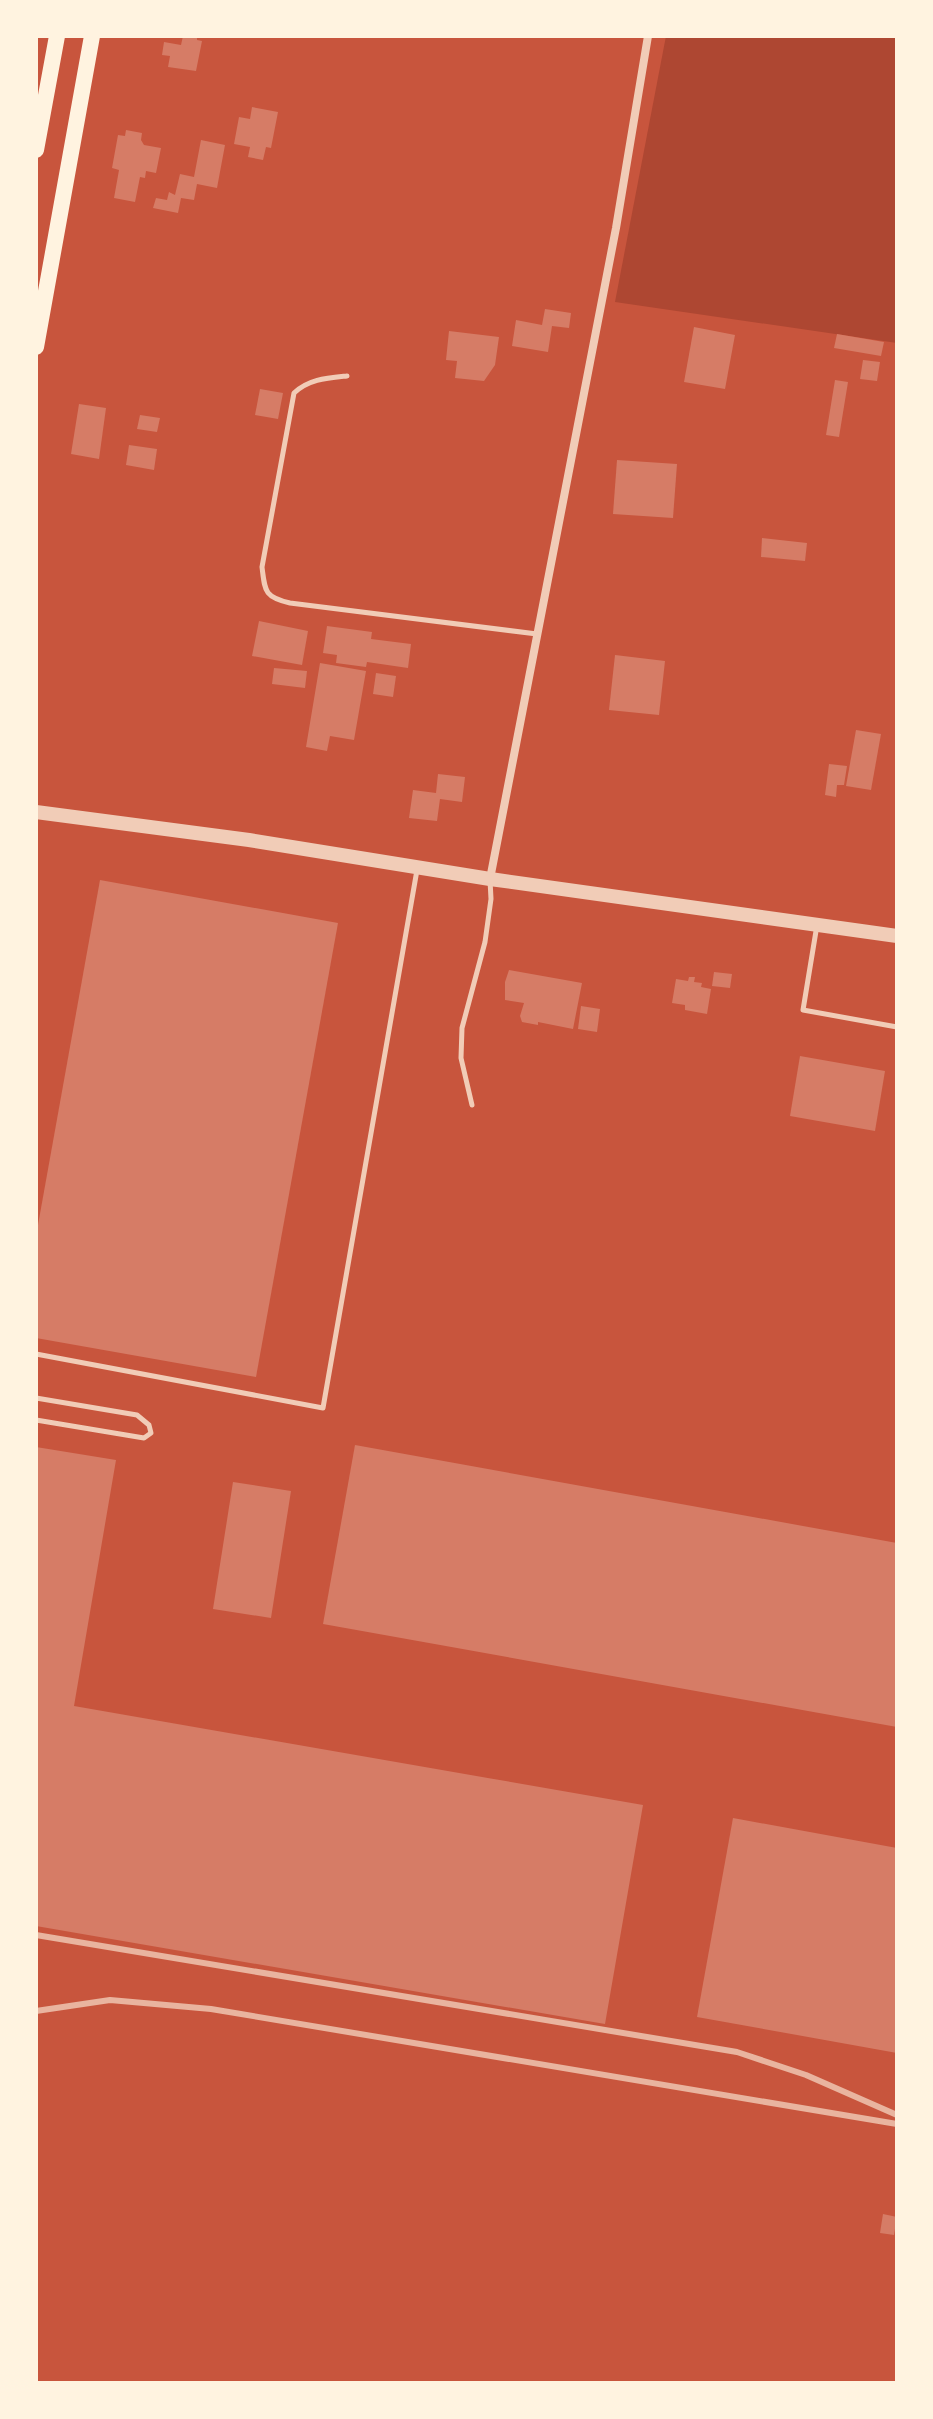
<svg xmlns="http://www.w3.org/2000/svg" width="933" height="2419" font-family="'Alegreya Sans',sans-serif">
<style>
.green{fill:#ae4732}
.building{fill:#d67c66}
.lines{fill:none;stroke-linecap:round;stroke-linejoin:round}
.service{stroke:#f1ccb7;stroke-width:5}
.minor{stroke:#f1ccb7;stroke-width:8}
.tertiary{stroke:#f1ccb7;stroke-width:14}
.secondary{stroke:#fff3e0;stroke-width:16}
.rail{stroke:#e9b49f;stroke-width:6}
</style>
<rect width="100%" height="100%" fill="#c8553d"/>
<path class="green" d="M666 36H897V343L615 302Z"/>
<g class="building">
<path d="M183 36H197V40L202 41 196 71 168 67 170 56 162 55 164 42 181 45Z"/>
<path d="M252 107 278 112 271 148 266 147 263 160 248 157 250 147 234 144 239 117 250 119Z"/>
<path d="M126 130 142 133 141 140 144 145 161 148 156 173 146 171 145 178 140 177 135 202 114 198 119 170 112 168 118 135 125 136Z"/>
<path d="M201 140 225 145 217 188 197 184 194 200 181 198 178 213 153 208 156 198 167 200 169 192 175 195 180 174 194 177Z"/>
<path d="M545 309 571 313 569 328 552 326 548 352 512 346 516 320 542 325Z"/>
<path d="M694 327 735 335 725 389 684 382Z"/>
<path d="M449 331 499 337 495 365 484 381 455 378 457 361 446 360Z"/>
<path d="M837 334 884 342 881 356 834 348Z"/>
<path d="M863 360 880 362 877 381 860 379Z"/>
<path d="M835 380 848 382 839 437 826 435Z"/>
<path d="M260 389 283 393 278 419 255 415Z"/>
<path d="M79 404 106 408 99 459 71 454Z"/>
<path d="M140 415 160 418 157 432 137 429Z"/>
<path d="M129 445 157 449 154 470 126 465Z"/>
<path d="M617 460 677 464 673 518 613 514Z"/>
<path d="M762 538 807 543 805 561 761 557Z"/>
<path d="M259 621 308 631 302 665 252 656Z"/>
<path d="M327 626 372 632 371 639 411 644 408 668 367 662 366 667 336 663 337 655 323 653Z"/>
<path d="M615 655 665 661 659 715 609 710Z"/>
<path d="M320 663 366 671 354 740 330 736 327 751 306 747Z"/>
<path d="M274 668 307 671 305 688 272 684Z"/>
<path d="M376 673 396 676 393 697 373 694Z"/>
<path d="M856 730 881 734 871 790 846 786Z"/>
<path d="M829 764 847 766 844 785H837L836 797 825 795Z"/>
<path d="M438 774 465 777 462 802 440 799 437 821 409 818 413 790 436 793Z"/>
<path d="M100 880 338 923 256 1377 36 1338V1236Z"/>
<path d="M509 970 582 983 573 1029 538 1022V1025L522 1022 520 1016 524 1003 505 1000V982Z"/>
<path d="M714 972 732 974 730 988 712 986Z"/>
<path d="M689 977H695L694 982 702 983 701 987 711 989 707 1014 685 1010V1005L672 1003 676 979 688 981Z"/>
<path d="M581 1006 600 1009 597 1032 578 1029Z"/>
<path d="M800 1056 885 1071 875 1131 790 1116Z"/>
<path d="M355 1445 897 1543V1727L323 1624Z"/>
<path d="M36 1447 116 1460 74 1706 643 1805 605 2024 36 1926Z"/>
<path d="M233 1482 291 1491 271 1618 213 1609Z"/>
<path d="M733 1818 897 1848V2053L697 2017Z"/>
<path d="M883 2214 897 2217 894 2235 880 2233Z"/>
</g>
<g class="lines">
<g class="service">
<path d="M347 376C327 378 309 379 294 393L262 567C265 591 264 597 290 603L537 634"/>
<path d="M817 925 803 1010 897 1027"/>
<path d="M472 1105 461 1058 462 1028 485 942 491 899 490 880"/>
<path d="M36 1354 323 1408 417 870"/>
<path d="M36 1398 137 1415 149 1425 151 1433 144 1438 36 1420"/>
</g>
<path class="minor" d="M490 879 616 228 648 36"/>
<path class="tertiary" d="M36 812 249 840 490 879 897 936"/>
<g class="secondary">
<path d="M36 150 57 36"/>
<path d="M36 347 92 36"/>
</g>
<g class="rail">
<path d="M36 1935 737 2052 806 2075 897 2115"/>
<path d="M36 2011 110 2000 211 2009 897 2124"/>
</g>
</g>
<rect width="933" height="2419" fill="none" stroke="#fff3e0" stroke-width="76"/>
</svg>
